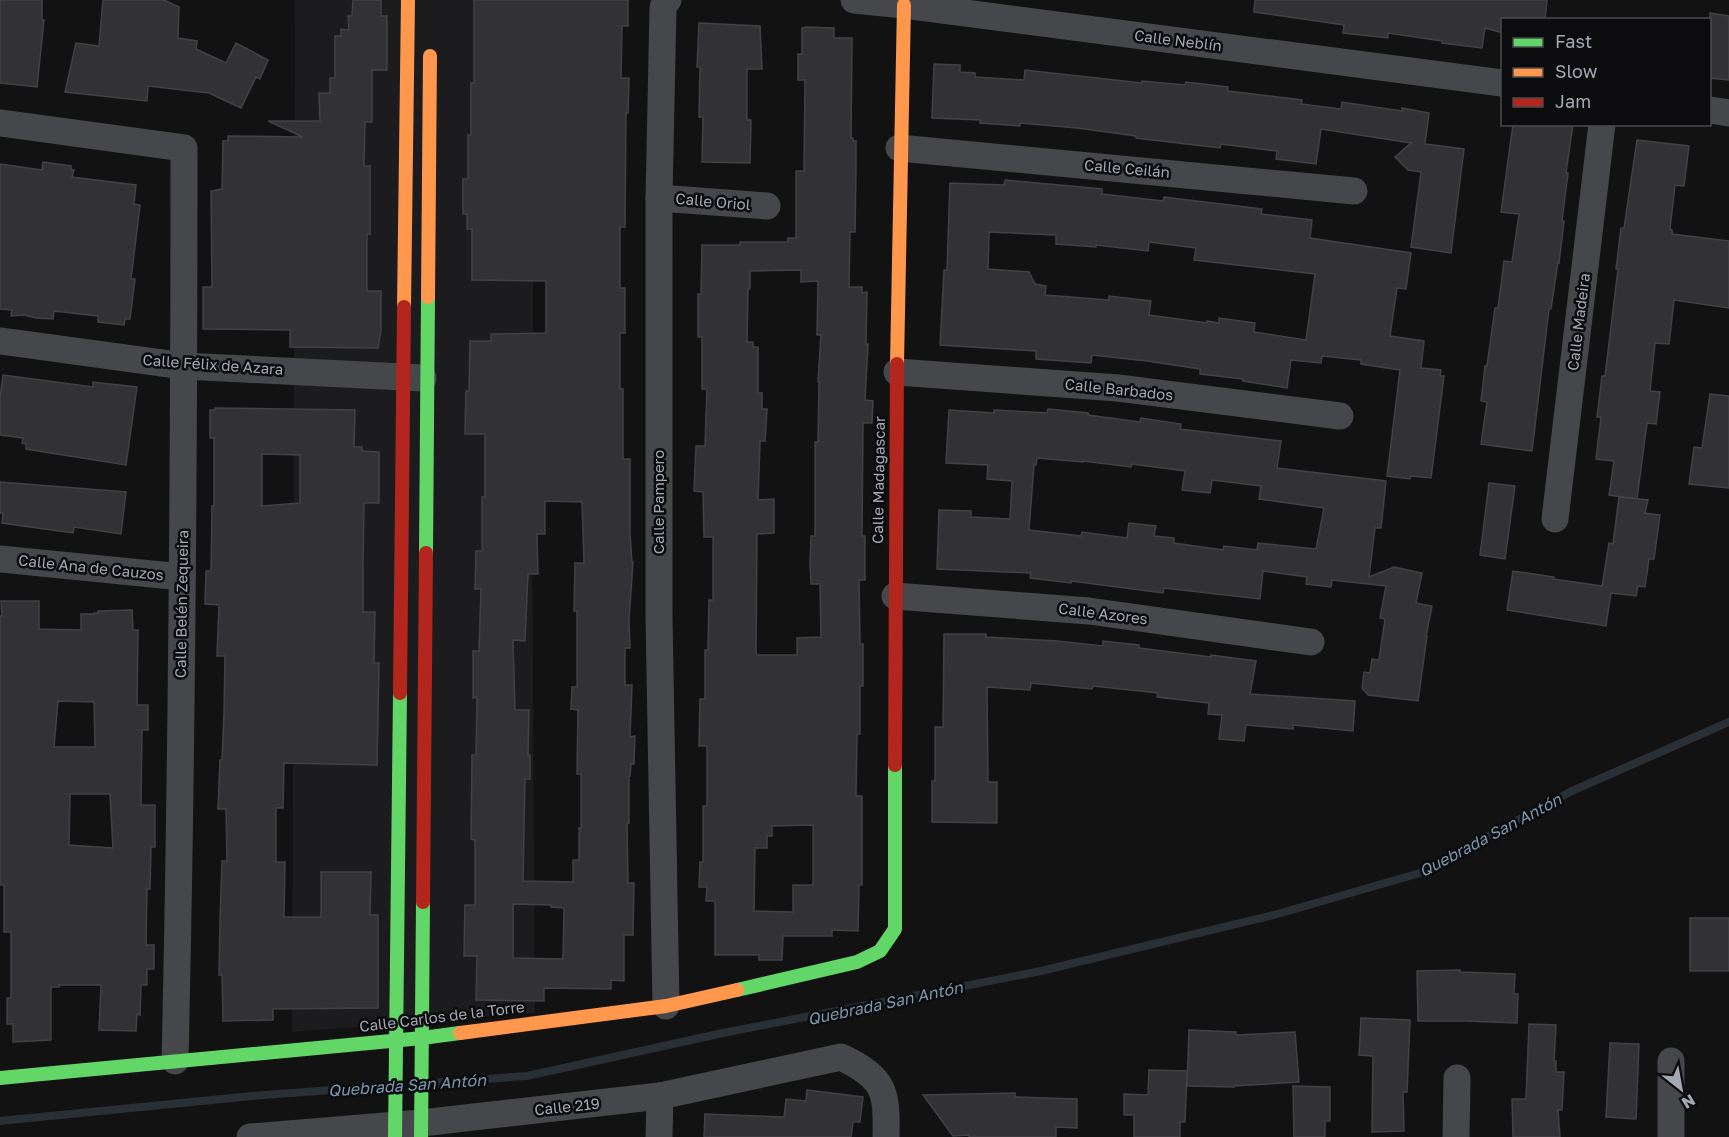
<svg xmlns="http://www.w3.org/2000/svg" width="1729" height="1137" font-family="'Golos Text',sans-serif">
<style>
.built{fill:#1c1c1e}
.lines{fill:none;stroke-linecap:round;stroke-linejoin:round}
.stream{stroke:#282f35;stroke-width:8}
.building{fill:#323235;stroke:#414246;stroke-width:1.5;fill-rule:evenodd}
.street{stroke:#46474b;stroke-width:27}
.fast{stroke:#63d668;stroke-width:14}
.slow{stroke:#ff974d;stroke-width:14}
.jam{stroke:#b3261e;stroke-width:14}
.labels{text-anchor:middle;stroke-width:5;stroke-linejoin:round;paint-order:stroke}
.street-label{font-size:15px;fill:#a3a9b3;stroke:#0c0c0e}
.water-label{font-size:16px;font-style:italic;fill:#7a98ae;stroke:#0c0c0e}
</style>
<rect width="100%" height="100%" fill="#121212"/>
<path class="built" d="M295 0H555L538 60 533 293 532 516 535 1013 292 1032Z"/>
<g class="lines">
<g class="stream">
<path d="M429 1083 527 1076 723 1033 1041 971 1274 915 1420 873 1572 791 1729 722"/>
<path d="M0 1121 252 1096 387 1086"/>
</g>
</g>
<g class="building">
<path d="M0 0H42V20H44L37 87 0 83Z"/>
<path d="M103 0H164L179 7 178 38 197 41 196 49 226 63 236 43 268 60 260 79 256 77 241 108 209 93 148 86 147 101 65 92 76 43 99 46Z"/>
<path d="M353 0H381V16H387V70H372V122H365L364 166H370V234H367V291H381V330L378 348 290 347V330L203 329V287H212L211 191 222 189 223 141H228V136L303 137 268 121H320L319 93H330V78H335V36H341V29L349 30 348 16H352Z"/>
<path d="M474 0H628V26H622L621 78H629L628 113H626L625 227H620V288H625V333H620V389H623V459H630V534L632 562H633L629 620 630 648H625V685H632L630 737 635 736 634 764H631L630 776H629V823H627L628 883H634L633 935H624V981L611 980V989L544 988V1001L476 1000 477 956H464L465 905H475V840L471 839 472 755H476L477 697 473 698V651H479L481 589H475L476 551H482V497H485V434H465L466 391H469L470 341H491V334L546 333V281L472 280V229H467V214H463V179H468V135H471V83H474ZM545 501 582 502 584 563H575L574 611H577V687H572L571 709 578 710 577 774H581V828H579V860H573V882L523 881 525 779H530V755H528L529 710H515L513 640 525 641 528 574H538L537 534H545ZM513 904 551 905V907L564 908 563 959 513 958Z"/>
<path d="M1255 0H1547L1545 20H1503V33L1485 28 1482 48 1442 43V41L1388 33V38L1343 33 1344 25 1254 12Z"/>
<path d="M1710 13 1729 16V80L1710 78Z"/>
<path d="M699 23 760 26 762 69H747V120H751L750 163 702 162 703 117H699L700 67H697Z"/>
<path d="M806 27 834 28V38H852L851 138H853V141H856V168L855 232H850L849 287H862V293L867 292 866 344H868L865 400 873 401 872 423H863L862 536H865V580H859L860 644H863V686H860V734H857L856 796H862V885H859L858 931 832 930V936H783L782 960H759V955H715V901H706L707 887H699L700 862H703V806H707V746H699L700 699H705V650H708L709 600H713V537H704L703 492 694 491 696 446H705L707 389H702V337H698V294H701L702 245H740V242H788V238H796V171H804L805 80H798V54H802V28ZM801 270V282L818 281 817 335H821L818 382H819L818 442H815V536H811L810 563 811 584H820L821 637 797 638V655H757L756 652 757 534 774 533V499L758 500 760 441H765L767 409H762V393H758V347H753V342H747L748 289H750V271ZM813 825V885H793V912L754 911 755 848H767V836H772V826Z"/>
<path d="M934 64 960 65V72L975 73V77L1024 80 1025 70 1142 83V81L1185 85 1186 82 1228 87V91L1302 100 1301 104 1341 109 1342 102 1402 111V108L1429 113 1425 144 1464 149 1451 253 1411 247 1421 172 1408 170 1395 157 1411 143 1321 129 1316 164 1276 159 1277 151 1221 144 1220 148 1136 138V136L1077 128 1020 123V126L980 123V120L932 118Z"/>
<path d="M1513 124H1573L1566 173H1568L1562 221H1564L1559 263 1558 262 1551 309H1549L1532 451 1481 444 1487 402 1481 401 1485 366H1487L1495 308H1498L1504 261 1512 262 1519 214 1501 212Z"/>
<path d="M1637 140 1689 146 1684 186 1675 185 1670 229 1672 230V234L1729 241V308L1674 300 1669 344 1655 343 1650 391 1660 392 1656 424 1647 423 1637 499 1609 495 1614 461 1596 459 1601 417H1597L1602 376H1605L1618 269H1616L1621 228H1624Z"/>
<path d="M43 162 71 166V170H74L72 177 136 185 134 204 140 205 131 279H135L130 319H125L124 325 98 322V316L54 311 53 319 36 318 24 315 11 316 12 310 0 309V164L42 170Z"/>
<path d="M1005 180 1102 189V194L1163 201 1164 197 1262 209 1261 214 1312 220 1310 238 1411 253 1406 289 1397 288 1390 336 1424 341 1421 368 1441 370 1440 376H1444L1431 478 1411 476 1410 479 1387 476 1400 370 1361 364V360L1322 356 1321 363 1291 360 1287 388 1243 381V379L1200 374V369L1147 361 1092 355 1091 363 1036 359V351L940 345 944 270H947L950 183 1004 185ZM989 232 1056 235V244L1096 247V245L1148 251 1149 242 1196 248 1194 260 1315 274 1306 340 1254 332 1255 323 1219 318V323L1207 321V323L1149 315 1151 301 1109 296V300L1045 295 1046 286 1035 284 1029 272 988 269Z"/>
<path d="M3 375 93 387V382L137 387 126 465 26 449V444L22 443 23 438 0 435V398Z"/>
<path d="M1710 394 1729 396V488L1689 484 1694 447 1702 448Z"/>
<path d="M215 408 355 410 354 447H362V451L379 452V503H364L363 563V612H375L374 663H379L377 765 284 763 283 808H276V862H285L284 917H321V872H371L370 915H378V1008L273 1009V1020L223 1021 222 975H219L220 921 222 861H227L226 809H218L220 760H222L224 713 225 656H217L219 605 205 604 206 571H211L212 506H214V438H210V410H215ZM262 454 300 455V503L262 506Z"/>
<path d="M1048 409 1088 413V415L1140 422 1141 418 1181 424 1180 429 1281 441 1277 468 1386 481 1381 528H1375L1369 577 1394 567 1422 573 1416 603 1432 606 1426 636H1427L1418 701 1368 695 1362 688 1364 672 1370 673 1372 659 1379 660 1385 619 1380 618 1386 586 1332 580 1331 587 1306 584 1307 577 1263 571 1260 599 1164 588 1163 593 1071 581V583L1030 578 1031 573 937 569 939 510 971 511V517L1010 519 1012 481 987 479 988 465 946 463 949 410 994 413V410L1047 413ZM1037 458 1083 462V461L1131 467 1132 464 1185 471 1182 490 1210 493 1212 480 1261 486 1259 499 1324 508 1316 549 1258 543 1257 550 1224 546 1223 550 1174 543V538L1154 536 1156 526 1129 523 1127 538 1082 532 1081 536 1029 530 1034 465H1036Z"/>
<path d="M0 482 126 492 121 534 74 527 73 533 2 523 3 513H0Z"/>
<path d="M1489 483 1515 486 1505 559 1480 555Z"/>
<path d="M1619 497 1648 500 1645 513 1660 515 1654 559H1649L1645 587 1638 586 1636 596 1611 593 1606 626 1507 610 1513 571 1554 577 1553 579 1602 586 1609 543 1613 544Z"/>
<path d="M1 601H39V629L81 630V614H94V613H99L98 611 132 610 133 630H138L137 705H148V730H142L141 805H155V847H151L150 889H147L146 945H154V969H147V985H141L140 1015 137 1014 136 1031 99 1030 101 985H59V987H51V1040L13 1042V1024H7V998H11V932H4V885H0V616H2ZM58 701 94 702 95 747H54ZM70 794H110L113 848 69 845Z"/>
<path d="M944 634H986V637L1057 641 1103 646V641L1139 645V648L1211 657V655L1256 661 1250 694 1355 701 1353 731 1293 725V729L1246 725 1244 741 1219 739 1222 715 1208 714 1209 703 1157 697 1158 693 1093 686 1092 689 1031 683 1030 690 987 687 988 782H997V823L932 822V781H935V727H943Z"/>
<rect x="1690" y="918" width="39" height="53"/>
<path d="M1460 970V972L1515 974 1514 994H1518L1517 1023 1465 1021H1418L1417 971Z"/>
<path d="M1361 1018 1410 1020 1407 1092H1403L1404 1131 1372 1132 1373 1056 1359 1055Z"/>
<path d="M1529 1024 1556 1025 1554 1061H1556V1072H1564L1562 1110H1558L1560 1137H1513L1512 1099H1526Z"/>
<path d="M1189 1030 1236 1032V1035L1295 1032 1299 1082 1234 1086V1087L1187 1086Z"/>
<path d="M1610 1043 1639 1044 1636 1119 1606 1117Z"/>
<path d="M1149 1070 1187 1071 1185 1122H1180V1137H1134V1115H1124V1094L1148 1095Z"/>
<path d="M1293 1086 1330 1087V1121H1325V1137H1294Z"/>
<path d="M807 1090 863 1097 860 1122H853L851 1137H704L705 1114 784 1117 786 1099 806 1101Z"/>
<path d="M1015 1093V1097L1077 1099V1128L1056 1127V1137H969V1135L953 1136 923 1095Z"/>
</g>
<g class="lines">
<g class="street">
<path d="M854 0 904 5 1502 83"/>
<path d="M1710 110 1729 113"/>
<path d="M0 123 184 148C184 452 182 757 175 1061"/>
<path d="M899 148 1354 191"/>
<path d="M659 198 767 206"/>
<path d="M0 341 184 366 423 378"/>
<path d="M897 372 1118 388 1340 416"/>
<path d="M1555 519 1602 124"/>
<path d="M0 559 182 577"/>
<path d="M895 596 1089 611 1311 642"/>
<path d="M666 1006 659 616V198L663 7 668 0"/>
<path d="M1671 1061V1137"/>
<path d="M250 1137 421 1123 660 1096 841 1057C885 1078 887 1091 886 1137"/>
<path d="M659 1137 660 1096"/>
<path d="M1456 1137 1457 1078"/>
</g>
<g class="fast">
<path d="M426 553 428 297"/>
<path d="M737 990 857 962 880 951 895 929V765"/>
<path d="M0 1078 422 1038 460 1033"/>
<path d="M395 1137 400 693"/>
<path d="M421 1137 423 902"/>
</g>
<g class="slow">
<path d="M428 297 430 56"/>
<path d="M404 307 408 0"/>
<path d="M897 364 904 5"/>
<path d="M460 1033 666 1006 737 990"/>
</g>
<g class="jam">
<path d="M400 693 404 307"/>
<path d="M895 765 897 364"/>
<path d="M423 902 426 553"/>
</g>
</g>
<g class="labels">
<g class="street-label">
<text transform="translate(1178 41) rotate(7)" y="5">Calle Neblín</text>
<text transform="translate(1127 169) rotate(5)" y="5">Calle Ceilán</text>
<text transform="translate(713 202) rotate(5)" y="5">Calle Oriol</text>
<text transform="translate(1579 322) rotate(-83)" y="5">Calle Madeira</text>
<text transform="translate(213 365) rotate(4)" y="5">Calle Félix de Azara</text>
<text transform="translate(1119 390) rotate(6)" y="5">Calle Barbados</text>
<text transform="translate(879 480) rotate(-89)" y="5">Calle Madagascar</text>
<text transform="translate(659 502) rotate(-90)" y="5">Calle Pampero</text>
<text transform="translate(91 568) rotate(6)" y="5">Calle Ana de Cauzos</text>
<text transform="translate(182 604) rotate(-89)" y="5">Calle Belén Zequeira</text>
<text transform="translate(1103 614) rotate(7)" y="5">Calle Azores</text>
<text transform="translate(442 1017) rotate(-7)" y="5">Calle Carlos de la Torre</text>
<text transform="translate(567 1107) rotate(-6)" y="5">Calle 219</text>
</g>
<g class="water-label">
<text transform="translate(1490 835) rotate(-28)" y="6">Quebrada San Antón</text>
<text transform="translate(885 1003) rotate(-12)" y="6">Quebrada San Antón</text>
<text transform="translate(407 1085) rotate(-4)" y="6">Quebrada San Antón</text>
</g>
</g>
<rect x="1501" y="18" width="210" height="108" fill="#0c0c0e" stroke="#484b50" stroke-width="1.5"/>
<rect x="1513" y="38" width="30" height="9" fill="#63d668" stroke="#484b50" stroke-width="1.5"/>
<text x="1555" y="48" font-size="18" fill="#a3a9b3">Fast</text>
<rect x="1513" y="68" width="30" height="9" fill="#ff974d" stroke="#484b50" stroke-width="1.5"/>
<text x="1555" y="78" font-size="18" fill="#a3a9b3">Slow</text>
<rect x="1513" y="98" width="30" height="9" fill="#b3261e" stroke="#484b50" stroke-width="1.5"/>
<text x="1555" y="108" font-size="18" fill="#a3a9b3">Jam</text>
<g transform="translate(1681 1089) rotate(149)" stroke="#0c0c0e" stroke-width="4.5" paint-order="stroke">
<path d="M0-4.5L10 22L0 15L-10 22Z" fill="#a3a9b3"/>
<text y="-9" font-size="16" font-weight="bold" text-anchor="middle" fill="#a3a9b3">N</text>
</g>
</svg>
